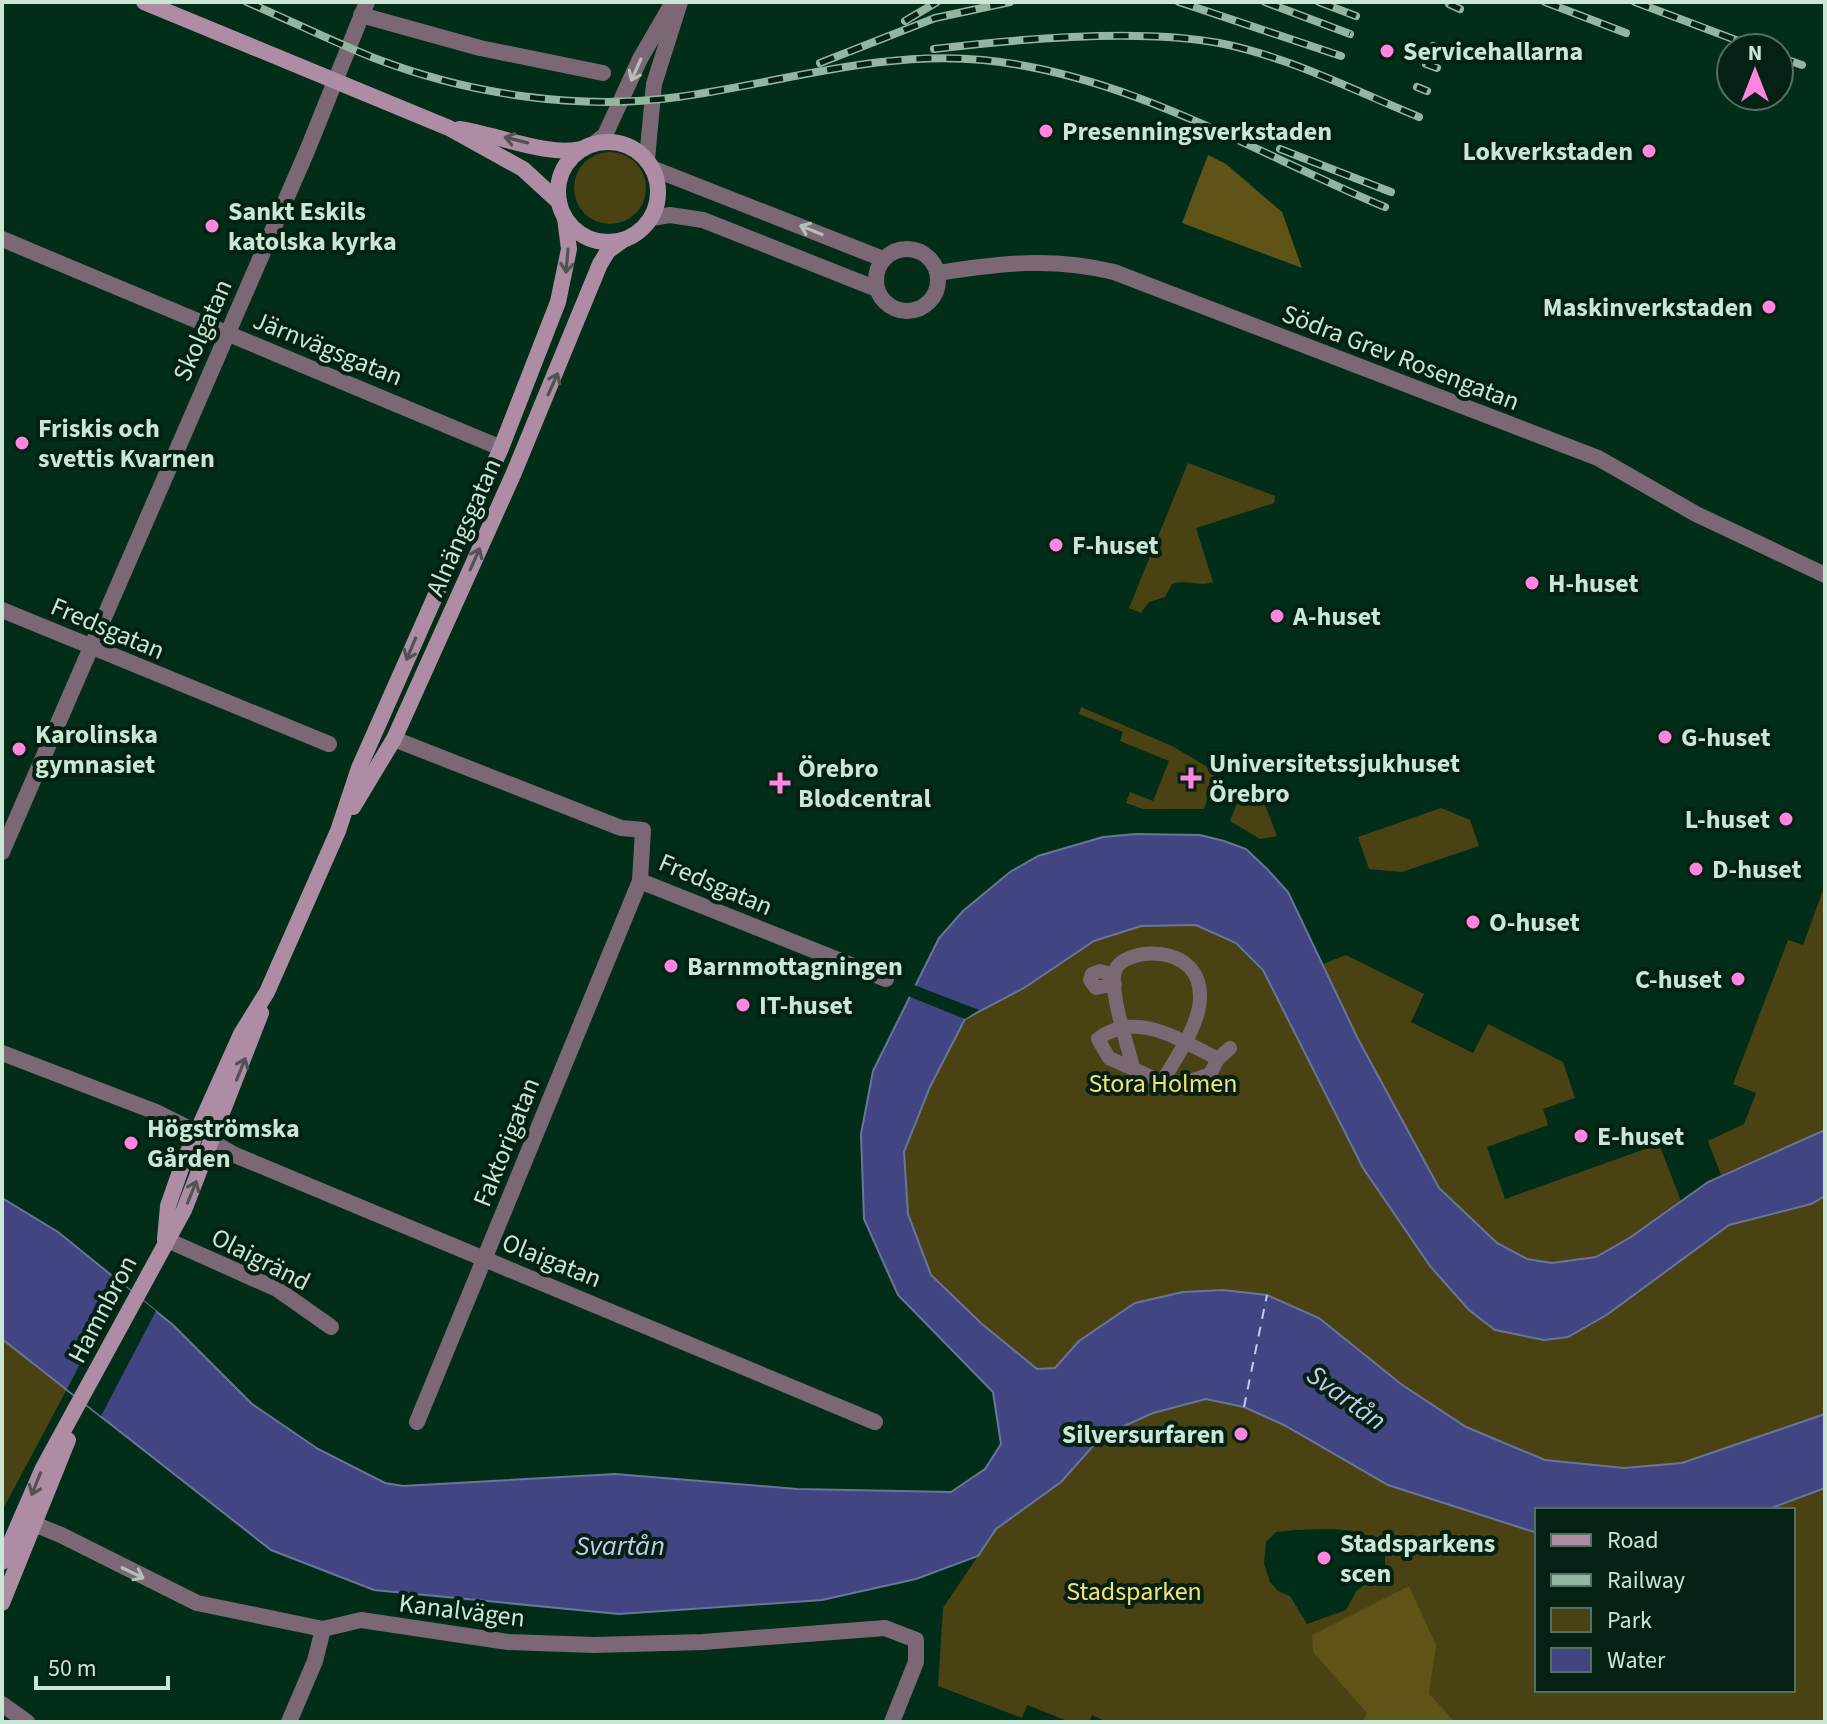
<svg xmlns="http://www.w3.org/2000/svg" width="1827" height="1724" font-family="'Source Sans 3',sans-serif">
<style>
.green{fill:#4b4214;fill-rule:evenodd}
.forest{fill:#5f5317}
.water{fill:#414581;stroke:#6a759a;stroke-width:2}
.pier{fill:#012d19}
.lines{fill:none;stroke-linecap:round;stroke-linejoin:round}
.ferry{stroke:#c5cbf0;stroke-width:2;stroke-dasharray:10 8;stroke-linecap:butt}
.pedestrian{stroke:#7c6775;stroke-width:14}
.minor{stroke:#7c6775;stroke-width:16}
.tertiary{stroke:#7c6775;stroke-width:16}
.secondary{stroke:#ae8da4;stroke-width:16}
.rail-casing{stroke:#95b5a3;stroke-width:8}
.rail{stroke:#042113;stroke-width:5;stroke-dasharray:15;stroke-linecap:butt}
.oneway{stroke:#b3c0b8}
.oneway2{stroke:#505254}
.poi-dot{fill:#ff85df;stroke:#042113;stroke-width:3}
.labels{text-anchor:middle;stroke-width:8;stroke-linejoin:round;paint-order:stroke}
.poi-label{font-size:26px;font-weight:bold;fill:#cae6d5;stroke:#042113;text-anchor:start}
.street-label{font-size:26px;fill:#cae6d5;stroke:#042113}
.park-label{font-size:26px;fill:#f7e177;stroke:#042113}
.water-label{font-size:28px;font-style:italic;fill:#c5cbf0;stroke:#042113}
</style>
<rect width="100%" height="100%" fill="#012d19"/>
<g class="green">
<circle cx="610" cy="188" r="36"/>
<path d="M1188 463 1275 496 1274 503 1196 528 1213 582C1199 587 1187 579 1172 584L1165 597 1149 602 1141 613 1129 608Z"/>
<path d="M1081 707 1172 746 1216 772 1204 809H1143L1126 803 1130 792 1153 801 1169 761 1120 741 1123 732 1079 714Z"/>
<path d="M1243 788 1261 794 1277 836 1260 839 1230 821Z"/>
<path d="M1441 808 1470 820 1479 846 1402 872 1369 869 1358 837Z"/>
<path d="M1825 885V1130L1721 1175 1708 1141 1744 1124 1756 1093 1733 1084 1788 940 1803 945Z"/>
<path d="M1196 925 1236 943 1263 970 1363 1168 1430 1266 1568 1337 1608 1314 1729 1225 1811 1204 1825 1196V1414L1682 1463 1624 1468 1545 1460 1466 1427 1401 1384 1135 1303 1079 1341 1055 1368 1037 1369 982 1324 931 1274 908 1214 903 1152 930 1087 965 1019 1024 987 1094 941 1141 926Z"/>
<path d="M1346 955 1424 994 1411 1022 1473 1053 1488 1024 1563 1062 1575 1098 1543 1109 1548 1125 1487 1147 1505 1199 1659 1144 1681 1201 1631 1237 1596 1257 1552 1263 1527 1259 1496 1243 1439 1188 1358 1039 1323 964Z"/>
<path d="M2 1339 67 1389 2 1511Z"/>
<path d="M1206 1399 1244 1407 1284 1425 1388 1485 1537 1532V1690H1793V1510H1766L1825 1488V1722H1107L1092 1715 1089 1722H1070L1027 1705 1022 1718 938 1686 943 1608 996 1529 1061 1482 1102 1436 1153 1413ZM1294 1530C1325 1530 1362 1524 1385 1547V1572L1357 1590 1346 1610 1307 1624 1290 1596 1278 1591 1270 1582 1264 1563 1266 1542 1276 1532Z"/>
</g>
<g class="forest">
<path d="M1208 155 1226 164 1282 212 1302 268 1182 223Z"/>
<path d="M1409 1586 1436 1645 1429 1694 1455 1722H1363L1367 1713 1313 1652 1312 1635Z"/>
</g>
<path class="water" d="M1136 834 1200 835 1224 841 1246 849 1267 869 1288 892 1358 1039 1439 1188 1497 1243 1527 1259 1552 1263 1596 1257 1631 1237 1708 1182 1825 1130V1196L1811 1204 1729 1225 1608 1314 1568 1337 1544 1340 1495 1330 1469 1310 1430 1266 1363 1168 1263 970 1236 943 1196 925 1141 926 1094 941 1024 988 965 1019 930 1087 904 1152 908 1214 931 1275 982 1324 1037 1369 1055 1368 1079 1341 1135 1303 1183 1292 1223 1290 1267 1295 1319 1318 1401 1384 1466 1427 1545 1460 1624 1468 1682 1463 1825 1414V1488L1766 1510H1537V1532H1534L1388 1485 1284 1425 1244 1407 1206 1399 1153 1413 1102 1436 1061 1482 996 1529 978 1556 916 1579 822 1600 619 1614 374 1590 271 1550 2 1339V1198L58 1232 173 1325 252 1404 318 1449 385 1483 403 1486 615 1474 797 1489 951 1492 985 1469 1001 1444 993 1392 898 1295 864 1219 861 1134 873 1071 939 938 963 911 1010 872 1038 856 1103 837Z"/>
<g class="pier">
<path d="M914 985 979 1010 965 1019 908 996Z"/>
<path d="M122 1284 156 1311 101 1416 67 1389Z"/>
</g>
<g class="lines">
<path class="ferry" d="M1244 1407 1267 1295"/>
<g class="pedestrian">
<path d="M1114 975 1100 971 1092 974 1090 980 1096 988 1115 984"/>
<path d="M1218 1059C1182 1041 1136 1009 1098 1039L1109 1058 1173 1087 1210 1074 1218 1059 1230 1048"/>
<path d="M1133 1068C1128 1045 1109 993 1115 971 1122 947 1201 941 1200 997 1200 1025 1175 1059 1162 1082"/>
</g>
<g class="minor">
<path d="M361 15 480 48 603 73"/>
<path d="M654 169 883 259"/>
<path d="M652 218 670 215 703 220 877 289"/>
<path d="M2 239 501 448"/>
<circle cx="907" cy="280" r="31"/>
<path d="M938 273C999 263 1053 257 1114 272L1598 458 1696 514 1825 575"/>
<path d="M2 610 329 744"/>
<path d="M394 739 621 828 643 830 640 881 417 1422"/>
<path d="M2 852 307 151 367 2"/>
<path d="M640 881 886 979"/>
<path d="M2 1053 156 1112 196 1132"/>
<path d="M212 1142 235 1155 875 1422"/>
<path d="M165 1239 277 1289 331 1327"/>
<path d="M22 1519 61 1535 197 1603 323 1629 361 1620 508 1642 594 1645 703 1642 885 1628 916 1640V1662L892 1722"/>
<path d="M289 1722 315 1661 323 1629"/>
</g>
<g class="tertiary">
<path d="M595 143 605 135 640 59 673 2"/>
<path d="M647 159 654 84 680 2"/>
<path d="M2 1704 27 1722"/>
</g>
<g class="secondary">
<path d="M144 2 449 128 523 169 559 202"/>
<path d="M459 129C495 134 549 157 581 149"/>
<circle cx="608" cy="192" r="50"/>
<path d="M353 807 394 739 513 475 600 264 608 251 623 240"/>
<path d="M165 1239 168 1206 183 1163 241 1034 267 992 338 831 359 768 501 448 558 302 569 249 565 218"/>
<path d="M2 1562 43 1468 184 1210 261 1013"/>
<path d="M2 1603 68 1440"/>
</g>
<g class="rail-casing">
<g id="rail">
<path d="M247 2C289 20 331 41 374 58 468 94 577 111 678 97 780 83 879 50 983 60 1128 74 1253 152 1385 207"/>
<path d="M1179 2 1341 56"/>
<path d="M1265 2 1350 34"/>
<path d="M1319 2 1356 16"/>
<path d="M1545 2 1626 33"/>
<path d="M1635 2 1757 48"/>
<path d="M1449 4 1460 9"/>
<path d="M905 21 937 2"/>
<path d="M1433 46 1444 51"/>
<path d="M934 49C1017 39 1138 28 1219 43 1287 56 1355 91 1419 117"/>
<path d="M1779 57 1802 65"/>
<path d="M820 63 935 18 1010 2"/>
<path d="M1426 64 1437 68"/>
<path d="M1417 87 1427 91"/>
<path d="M1280 149 1391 192"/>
</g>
</g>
<use href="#rail" class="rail"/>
</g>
<defs><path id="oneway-shaft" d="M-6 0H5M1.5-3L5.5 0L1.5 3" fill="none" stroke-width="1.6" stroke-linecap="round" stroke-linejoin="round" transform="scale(2)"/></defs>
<g class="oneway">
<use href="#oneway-shaft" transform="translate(636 70) rotate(114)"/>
<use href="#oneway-shaft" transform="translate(811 230) rotate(-158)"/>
<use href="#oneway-shaft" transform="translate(133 1573) rotate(26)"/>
</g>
<g class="oneway2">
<use href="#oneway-shaft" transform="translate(516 140) rotate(-166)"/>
<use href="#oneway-shaft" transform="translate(567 261) rotate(95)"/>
<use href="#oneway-shaft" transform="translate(553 384) rotate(-66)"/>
<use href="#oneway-shaft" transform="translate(475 559) rotate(-66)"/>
<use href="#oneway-shaft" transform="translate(411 649) rotate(113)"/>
<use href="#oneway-shaft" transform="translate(241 1069) rotate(-68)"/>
<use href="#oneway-shaft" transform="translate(192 1192) rotate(-68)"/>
<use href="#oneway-shaft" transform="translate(36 1484) rotate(112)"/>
</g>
<g class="poi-dot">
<circle cx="1387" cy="51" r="8"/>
<circle cx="1046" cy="131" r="8"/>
<circle cx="1649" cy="151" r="8"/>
<circle cx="212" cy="226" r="8"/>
<circle cx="1769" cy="307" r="8"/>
<circle cx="22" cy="443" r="8"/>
<circle cx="1056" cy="545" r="8"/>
<circle cx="1532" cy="583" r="8"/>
<circle cx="1277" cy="616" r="8"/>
<circle cx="1665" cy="737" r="8"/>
<circle cx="19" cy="749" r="8"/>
<path d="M1187 766h8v8h8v8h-8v8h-8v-8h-8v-8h8z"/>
<path d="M776 771h8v8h8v8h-8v8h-8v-8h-8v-8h8z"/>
<circle cx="1786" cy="819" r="8"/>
<circle cx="1696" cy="869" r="8"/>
<circle cx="1473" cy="922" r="8"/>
<circle cx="671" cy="966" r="8"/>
<circle cx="1738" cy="979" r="8"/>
<circle cx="743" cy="1005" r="8"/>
<circle cx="1581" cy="1136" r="8"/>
<circle cx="131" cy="1143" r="8"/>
<circle cx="1241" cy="1434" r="8"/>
<circle cx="1324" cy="1558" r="8"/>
</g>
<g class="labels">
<g class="poi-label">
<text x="1403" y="60">Servicehallarna</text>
<text x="1062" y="140">Presenningsverkstaden</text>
<text x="1633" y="160" text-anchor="end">Lokverkstaden</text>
<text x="228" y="220">Sankt Eskils<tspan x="228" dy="30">katolska kyrka</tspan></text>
<text x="1753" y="316" text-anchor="end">Maskinverkstaden</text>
<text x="38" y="437">Friskis och<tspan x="38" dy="30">svettis Kvarnen</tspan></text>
<text x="1072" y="554">F-huset</text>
<text x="1548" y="592">H-huset</text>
<text x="1293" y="625">A-huset</text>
<text x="35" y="743">Karolinska<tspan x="35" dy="30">gymnasiet</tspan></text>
<text x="1681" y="746">G-huset</text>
<text x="1209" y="772">Universitetssjukhuset<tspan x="1209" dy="30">Örebro</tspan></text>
<text x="798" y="777">Örebro<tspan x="798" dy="30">Blodcentral</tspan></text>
<text x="1770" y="828" text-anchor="end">L-huset</text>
<text x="1712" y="878">D-huset</text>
<text x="1489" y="931">O-huset</text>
<text x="687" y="975">Barnmottagningen</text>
<text x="1722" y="988" text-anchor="end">C-huset</text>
<text x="759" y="1014">IT-huset</text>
<text x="147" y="1137">Högströmska<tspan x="147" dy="30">Gården</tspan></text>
<text x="1597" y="1145">E-huset</text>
<text x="1225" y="1443" text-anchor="end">Silversurfaren</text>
<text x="1340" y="1552">Stadsparkens<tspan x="1340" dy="30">scen</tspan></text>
</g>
<g class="street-label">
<text transform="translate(202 330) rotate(-66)" y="9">Skolgatan</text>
<text transform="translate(328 348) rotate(22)" y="9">Järnvägsgatan</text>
<text transform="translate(1401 357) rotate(21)" y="9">Södra Grev Rosengatan</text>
<text transform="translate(463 527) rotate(-66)" y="9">Alnängsgatan</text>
<text transform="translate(108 628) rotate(23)" y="9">Fredsgatan</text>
<text transform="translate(716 884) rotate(23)" y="9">Fredsgatan</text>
<text transform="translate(506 1142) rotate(-68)" y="9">Faktorigatan</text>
<text transform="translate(261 1259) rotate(27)" y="9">Olaigränd</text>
<text transform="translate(552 1260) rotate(22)" y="9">Olaigatan</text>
<text transform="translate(102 1309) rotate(-62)" y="9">Hamnbron</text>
<text transform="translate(462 1610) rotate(7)" y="9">Kanalvägen</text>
</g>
<g class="park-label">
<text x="1163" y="1092">Stora Holmen</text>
<text x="1134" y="1600">Stadsparken</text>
</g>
<g class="water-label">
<text transform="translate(1347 1397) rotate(36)" y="10">Svartån</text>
<text x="620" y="1555">Svartån</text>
</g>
</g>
<rect width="1827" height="1724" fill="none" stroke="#cae6d5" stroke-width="8"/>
<rect x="1535" y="1508" width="260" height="184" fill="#042113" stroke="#537061" stroke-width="2"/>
<rect x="1551" y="1534" width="40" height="12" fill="#ae8da4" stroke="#537061" stroke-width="2"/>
<text x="1607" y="1548" font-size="24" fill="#cae6d5">Road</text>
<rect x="1551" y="1574" width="40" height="12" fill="#95b5a3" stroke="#537061" stroke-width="2"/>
<text x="1607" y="1588" font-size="24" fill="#cae6d5">Railway</text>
<rect x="1551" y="1608" width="40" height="24" fill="#4b4214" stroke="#537061" stroke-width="2"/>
<text x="1607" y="1628" font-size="24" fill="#cae6d5">Park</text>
<rect x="1551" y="1648" width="40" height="24" fill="#414581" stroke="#537061" stroke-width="2"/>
<text x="1607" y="1668" font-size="24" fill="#cae6d5">Water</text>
<g transform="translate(1755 72)"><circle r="38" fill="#042113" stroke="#537061" stroke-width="2"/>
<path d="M0-6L14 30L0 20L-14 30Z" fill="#ff85df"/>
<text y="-12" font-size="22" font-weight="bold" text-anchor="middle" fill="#cae6d5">N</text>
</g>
<path d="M36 1676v12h132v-12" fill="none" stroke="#cae6d5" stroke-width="4"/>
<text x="48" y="1676" font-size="24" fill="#cae6d5" stroke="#042113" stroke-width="6" paint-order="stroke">50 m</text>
</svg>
